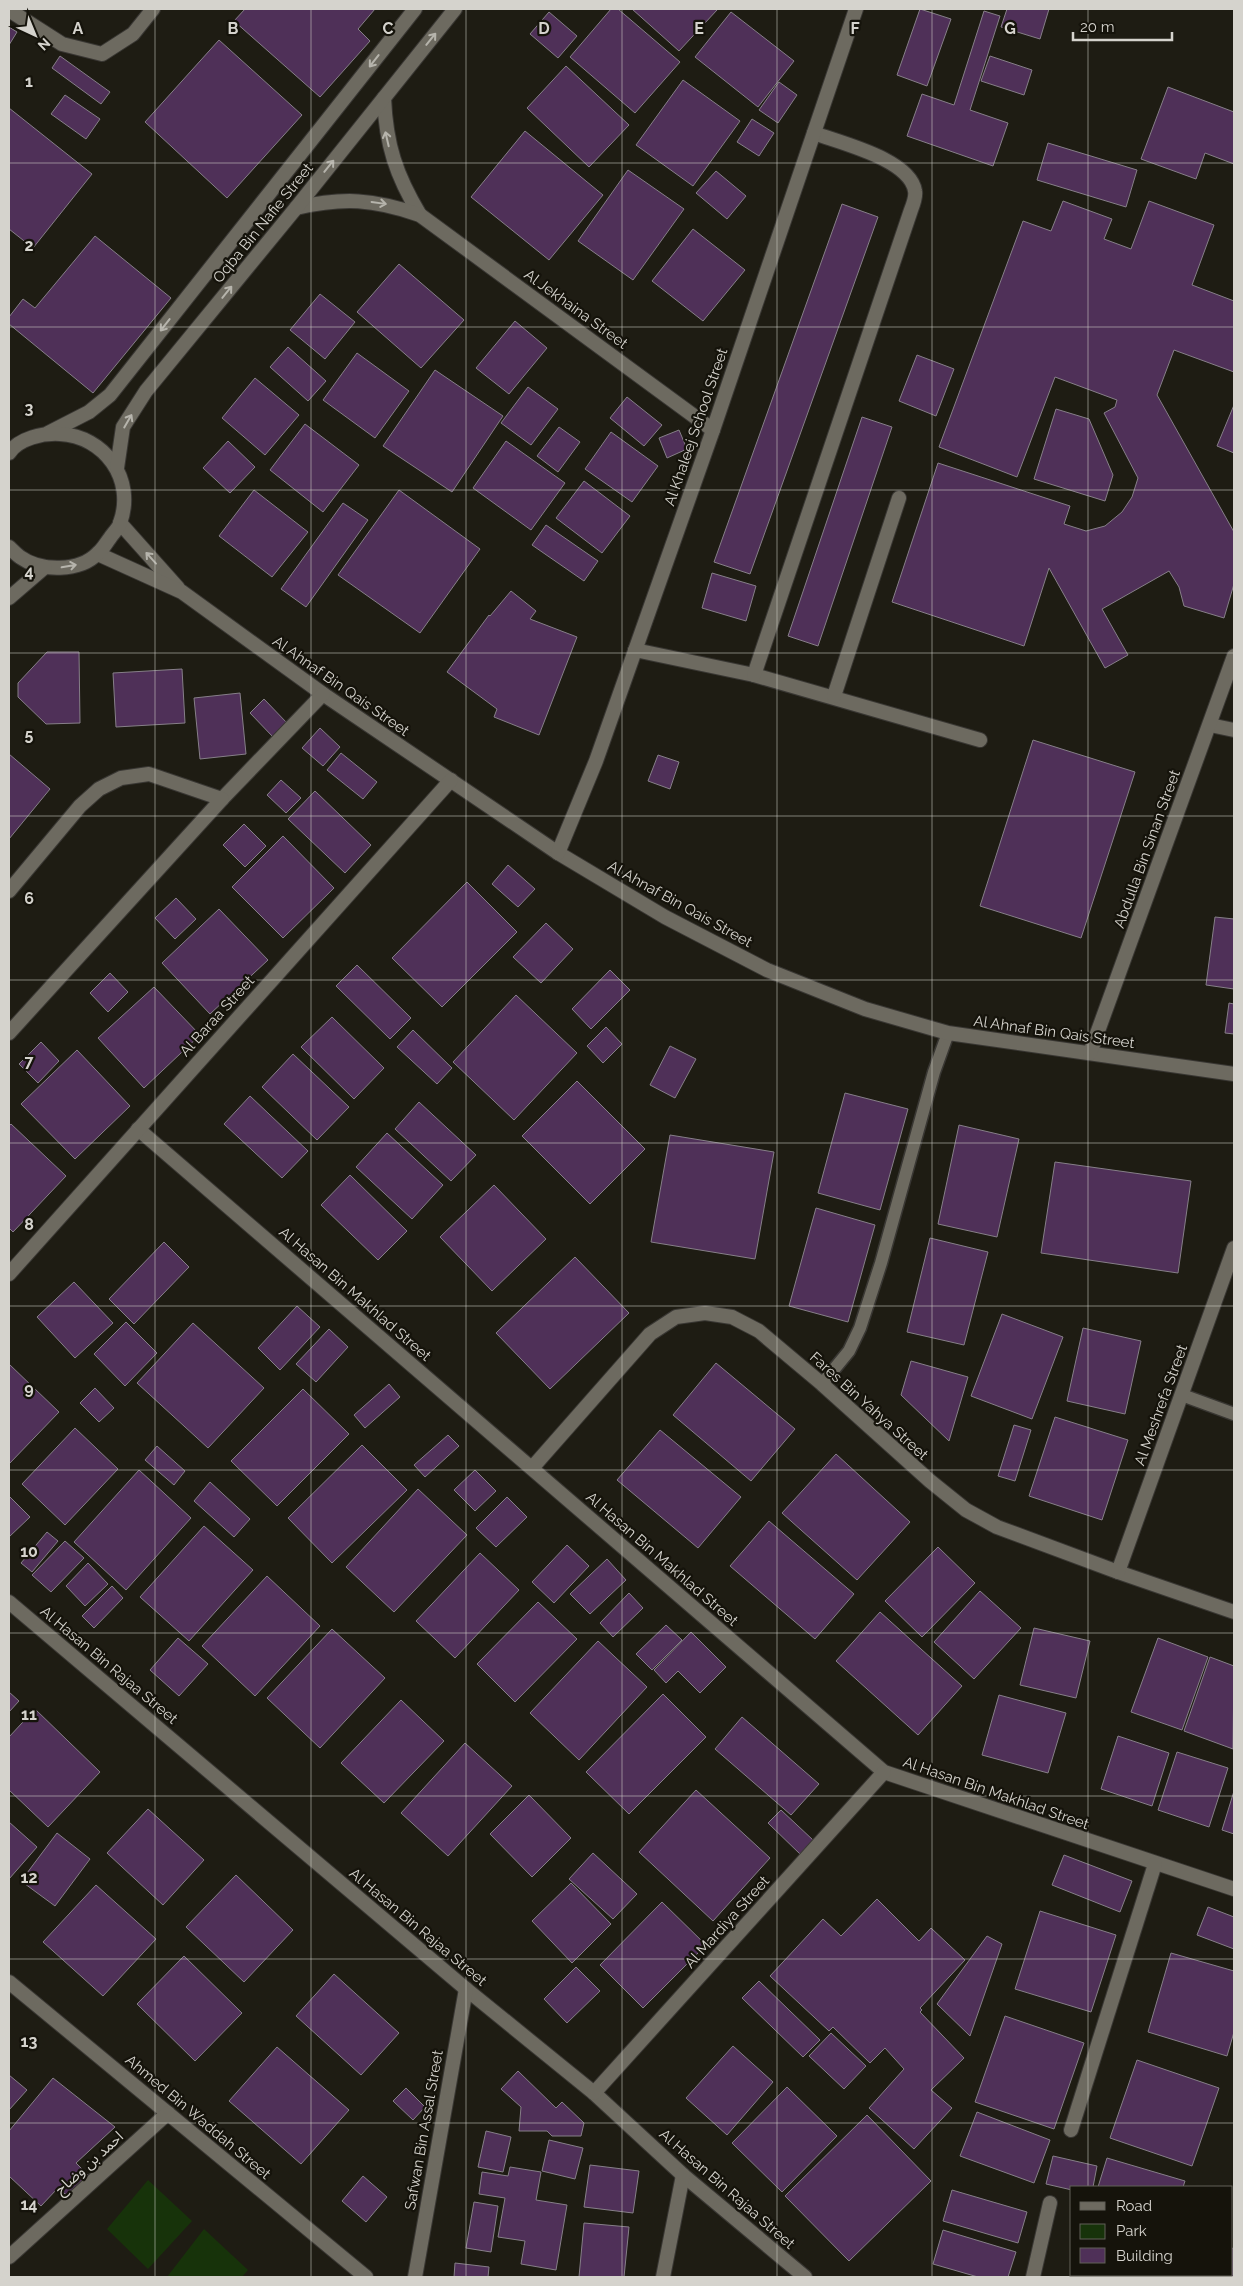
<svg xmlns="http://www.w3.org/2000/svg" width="1243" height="2286" font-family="Raleway,'Noto Sans Arabic',sans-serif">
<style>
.green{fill:#17330a}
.building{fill:#4f3058;stroke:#867f88}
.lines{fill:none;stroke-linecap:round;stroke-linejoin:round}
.service-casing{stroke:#393733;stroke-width:15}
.minor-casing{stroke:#393733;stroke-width:16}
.tertiary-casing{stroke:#393733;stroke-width:16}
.service{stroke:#6d6a60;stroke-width:12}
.minor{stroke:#6d6a60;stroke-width:14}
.tertiary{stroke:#6d6a60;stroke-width:14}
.oneway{stroke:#b6b4ac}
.grid{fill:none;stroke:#d5d3cd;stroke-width:1;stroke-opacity:0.55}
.labels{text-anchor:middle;stroke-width:4.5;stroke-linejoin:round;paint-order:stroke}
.street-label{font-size:15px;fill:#d5d3cd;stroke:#15130b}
.grid-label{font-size:16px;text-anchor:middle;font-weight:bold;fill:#d5d3cd;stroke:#15130b;stroke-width:4.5;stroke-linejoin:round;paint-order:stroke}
</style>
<rect width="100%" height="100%" fill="#1e1c13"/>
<g class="green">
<path d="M148 2180 192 2221 148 2269 107 2229Z"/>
<path d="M204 2229 248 2270 242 2277H167Z"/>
</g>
<g class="building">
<path d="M245 9H375L358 29 370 41 320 97 234 21Z"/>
<path d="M611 9H618L680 62 635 113 570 57Z"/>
<path d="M632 9H716L717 10 679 51Z"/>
<path d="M920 9 951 19 927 86 897 75Z"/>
<path d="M1007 9H1049L1040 39 1001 27Z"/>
<path d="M984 11 1000 16 970 110 1008 123 993 166 907 136 922 94 954 105Z"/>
<path d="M549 12 577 36 558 58 530 34Z"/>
<path d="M731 12 794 61 758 107 695 57Z"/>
<path d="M9 27 17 32 9 45Z"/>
<path d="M219 40 302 115 227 198 145 122Z"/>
<path d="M60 56 110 92 101 104 52 68Z"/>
<path d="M990 56 1032 70 1024 95 981 81Z"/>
<path d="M566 66 629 125 589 167 527 108Z"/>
<path d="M683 80 740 121 693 186 636 145Z"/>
<path d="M779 82 797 95 778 123 759 110Z"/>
<path d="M1168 87 1234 112V164L1205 153 1196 179 1141 159Z"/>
<path d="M65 95 100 119 86 139 51 114Z"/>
<path d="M9 108 92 174 33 248 9 229Z"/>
<path d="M752 119 774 133 759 156 737 142Z"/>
<path d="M525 131 603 195 549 260 471 197Z"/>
<path d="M1048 143 1137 170 1126 207 1037 180Z"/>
<path d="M628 170 684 209 633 280 578 241Z"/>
<path d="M716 171 746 196 727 219 696 193Z"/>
<path d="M1063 201 1112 219 1104 239 1131 249 1149 201 1214 225 1192 285 1234 301V372L1174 350 1157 395 1234 532V584L1224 618 1184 606 1179 587 1169 571 1102 609 1128 655 1105 668 1049 568 1024 646 892 602 938 463 1070 506 1064 524 1086 531 1105 526 1122 512 1132 497 1138 478 1104 413 1115 407 1117 400 1055 377 1017 477 939 447 1023 221 1051 231Z"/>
<path d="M842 204 878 217 750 574 714 562Z"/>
<path d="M693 229 745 270 703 321 652 281Z"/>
<path d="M95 236 171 298 93 393 9 324V317L23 299 35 308Z"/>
<path d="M399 264 464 320 421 368 357 312Z"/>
<path d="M320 294 355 322 325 359 290 330Z"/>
<path d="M515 321 547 348 509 394 476 368Z"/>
<path d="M288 347 326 381 308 401 270 367Z"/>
<path d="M357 353 409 391 375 438 323 400Z"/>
<path d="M917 355 954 369 936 416 899 401Z"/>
<path d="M435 370 503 416 452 492 383 446Z"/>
<path d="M255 378 299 415 265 455 222 418Z"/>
<path d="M528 387 558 409 531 445 501 423Z"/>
<path d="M627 397 662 425 644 446 610 418Z"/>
<path d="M1234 405V453L1217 446Z"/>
<path d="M1056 409 1089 419 1113 475 1105 501 1034 479Z"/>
<path d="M862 417 892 427 818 646 788 636Z"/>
<path d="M305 424 359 465 323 512 270 470Z"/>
<path d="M559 427 580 442 558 472 537 456Z"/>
<path d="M679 430 687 449 667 458 659 438Z"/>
<path d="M611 432 658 466 632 502 585 469Z"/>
<path d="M228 441 255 467 230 493 203 468Z"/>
<path d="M506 441 565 483 531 530 473 488Z"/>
<path d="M584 481 630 516 602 553 556 518Z"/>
<path d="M254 490 308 532 272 577 219 536Z"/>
<path d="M399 490 480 549 420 633 338 575Z"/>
<path d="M343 503 368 520 306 607 281 589Z"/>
<path d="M546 525 598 561 584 581 532 545Z"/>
<path d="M712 573 756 586 746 621 702 608Z"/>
<path d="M511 591 536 611 530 619 577 637 539 735 494 717 497 709 447 672 489 615 490 616Z"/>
<path d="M47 652H79L80 723 46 724 18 697V683Z"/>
<path d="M182 669 185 723 116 727 113 673Z"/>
<path d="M240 693 246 754 200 759 194 698Z"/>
<path d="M264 699 287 723 273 737 250 713Z"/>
<path d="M320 728 340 747 323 766 302 748Z"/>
<path d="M1033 740 1135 772 1081 938 980 906Z"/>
<path d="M341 753 377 782 363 799 327 770Z"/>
<path d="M9 754 50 789 9 839Z"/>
<path d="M658 755 679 762 670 789 648 781Z"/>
<path d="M281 780 301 798 286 813 267 795Z"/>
<path d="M315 791 371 845 345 873 288 819Z"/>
<path d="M244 824 266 846 245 867 223 845Z"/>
<path d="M283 836 334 888 283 938 232 887Z"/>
<path d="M508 865 535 889 518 907 492 884Z"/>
<path d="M467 882 517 932 442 1007 392 958Z"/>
<path d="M176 898 196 919 175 939 155 918Z"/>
<path d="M219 909 268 960 210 1014 162 963Z"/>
<path d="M1215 917 1234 919V989L1206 985Z"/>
<path d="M546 923 573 949 541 983 513 957Z"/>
<path d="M357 965 411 1018 390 1039 336 986Z"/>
<path d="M610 970 630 990 591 1029 572 1009Z"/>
<path d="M110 973 128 992 108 1012 90 993Z"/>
<path d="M154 987 200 1035 144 1088 98 1038Z"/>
<path d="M516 995 577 1053 514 1120 453 1062Z"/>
<path d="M1229 1003 1234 1004V1034L1225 1033Z"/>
<path d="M332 1017 384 1068 354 1099 301 1047Z"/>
<path d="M606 1027 622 1044 603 1063 587 1046Z"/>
<path d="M413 1030 452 1068 437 1084 397 1047Z"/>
<path d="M41 1042 59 1061 38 1083 19 1064Z"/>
<path d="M670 1046 696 1059 675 1098 650 1085Z"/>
<path d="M77 1050 130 1106 75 1159 21 1104Z"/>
<path d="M293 1054 349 1107 317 1140 262 1087Z"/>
<path d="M577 1081 645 1149 590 1204 522 1136Z"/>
<path d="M845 1093 908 1109 880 1210 818 1193Z"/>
<path d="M250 1096 308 1151 282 1178 224 1124Z"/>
<path d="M419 1102 476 1155 451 1181 395 1129Z"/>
<path d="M11 1124 66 1176 13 1232 9 1228V1126Z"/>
<path d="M959 1125 1019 1139 997 1237 938 1224Z"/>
<path d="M387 1133 443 1185 412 1219 356 1167Z"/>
<path d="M670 1135 774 1152 755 1259 651 1242Z"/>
<path d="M1055 1162 1191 1181 1178 1273 1041 1253Z"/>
<path d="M350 1175 407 1231 378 1260 321 1205Z"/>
<path d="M494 1185 546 1239 492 1291 440 1237Z"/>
<path d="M816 1208 875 1225 848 1322 789 1306Z"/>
<path d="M930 1238 988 1252 964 1345 907 1332Z"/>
<path d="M164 1242 189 1267 134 1324 109 1299Z"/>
<path d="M575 1257 629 1313 550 1389 496 1333Z"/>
<path d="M74 1282 113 1323 75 1358 37 1317Z"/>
<path d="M297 1306 320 1327 280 1370 258 1348Z"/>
<path d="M1002 1314 1063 1337 1032 1419 971 1396Z"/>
<path d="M126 1322 157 1353 125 1386 94 1354Z"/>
<path d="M193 1323 264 1388 208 1448 137 1383Z"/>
<path d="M1083 1328 1141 1341 1125 1414 1067 1401Z"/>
<path d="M329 1329 348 1347 316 1382 296 1364Z"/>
<path d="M911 1361 968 1377 949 1441 901 1395Z"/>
<path d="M716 1363 795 1429 751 1481 673 1415Z"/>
<path d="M9 1364 59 1412 9 1464Z"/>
<path d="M389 1384 400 1397 365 1428 354 1415Z"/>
<path d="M95 1388 114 1408 99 1422 80 1403Z"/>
<path d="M303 1389 349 1434 277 1506 231 1461Z"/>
<path d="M1055 1417 1128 1440 1102 1520 1029 1496Z"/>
<path d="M1014 1425 1031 1430 1015 1481 998 1476Z"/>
<path d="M75 1428 118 1469 65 1525 22 1484Z"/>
<path d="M660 1430 741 1497 698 1548 617 1480Z"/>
<path d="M448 1435 459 1446 425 1477 414 1465Z"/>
<path d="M362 1445 407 1490 332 1563 288 1518Z"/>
<path d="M157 1446 185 1471 174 1485 145 1460Z"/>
<path d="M836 1454 910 1522 857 1580 782 1513Z"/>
<path d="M139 1470 191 1518 126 1590 74 1542Z"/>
<path d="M475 1470 496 1491 475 1511 454 1490Z"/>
<path d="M210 1482 250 1519 234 1537 194 1501Z"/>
<path d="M418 1489 467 1535 394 1612 346 1567Z"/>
<path d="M9 1496 30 1517 9 1537Z"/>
<path d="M507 1497 527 1517 496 1547 476 1528Z"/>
<path d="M769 1521 854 1594 815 1639 730 1566Z"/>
<path d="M204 1526 253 1570 189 1641 140 1597Z"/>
<path d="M47 1532 58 1541 32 1572 21 1563Z"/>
<path d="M65 1541 84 1558 51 1592 32 1575Z"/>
<path d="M567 1545 589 1566 554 1603 532 1582Z"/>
<path d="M938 1547 975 1583 922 1637 885 1601Z"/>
<path d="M480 1553 519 1590 455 1658 416 1621Z"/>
<path d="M607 1559 626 1580 590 1614 570 1594Z"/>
<path d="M88 1563 108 1584 85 1606 66 1586Z"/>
<path d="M267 1576 320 1626 255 1696 202 1646Z"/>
<path d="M112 1586 123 1598 94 1628 82 1616Z"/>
<path d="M980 1591 1021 1628 974 1679 934 1642Z"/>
<path d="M629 1593 643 1608 613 1637 600 1623Z"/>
<path d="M538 1602 577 1639 515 1702 477 1664Z"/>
<path d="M880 1612 962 1686 918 1735 836 1661Z"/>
<path d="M666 1625 682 1640 652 1670 636 1654Z"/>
<path d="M1034 1628 1090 1641 1076 1698 1020 1685Z"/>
<path d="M332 1629 385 1678 320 1748 267 1698Z"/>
<path d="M691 1632 726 1667 700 1693 678 1671 666 1683 654 1670Z"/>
<path d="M178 1638 208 1664 179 1696 150 1670Z"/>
<path d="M1158 1638 1208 1657 1182 1730 1131 1712Z"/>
<path d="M598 1641 647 1687 579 1760 530 1713Z"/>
<path d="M1210 1657 1234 1666 1233 1749 1184 1731Z"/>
<path d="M9 1692 19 1701 9 1712Z"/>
<path d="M663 1694 706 1737 629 1814 586 1772Z"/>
<path d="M999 1695 1066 1713 1048 1773 982 1755Z"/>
<path d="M401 1700 444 1741 384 1803 341 1763Z"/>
<path d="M35 1709 100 1772 48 1827 9 1790V1737Z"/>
<path d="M742 1717 819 1784 791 1815 715 1749Z"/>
<path d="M1118 1736 1169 1753 1152 1806 1101 1789Z"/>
<path d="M465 1743 512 1786 448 1856 401 1813Z"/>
<path d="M1177 1752 1228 1768 1209 1827 1158 1810Z"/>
<path d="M696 1790 770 1858 713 1921 639 1852Z"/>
<path d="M1234 1791V1834L1222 1830Z"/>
<path d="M529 1795 571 1838 532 1877 490 1834Z"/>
<path d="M148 1809 204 1860 163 1905 107 1853Z"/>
<path d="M781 1810 813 1840 800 1854 768 1823Z"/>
<path d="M9 1822 37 1847 9 1879Z"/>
<path d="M57 1833 90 1859 55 1906 21 1881Z"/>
<path d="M593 1853 637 1894 613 1919 569 1879Z"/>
<path d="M1064 1855 1132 1881 1120 1912 1052 1885Z"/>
<path d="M236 1875 293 1930 244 1982 186 1927Z"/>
<path d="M571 1883 611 1924 572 1963 532 1921Z"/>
<path d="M96 1885 156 1939 103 1996 43 1942Z"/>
<path d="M877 1899 919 1941 931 1928 965 1960 920 2008 922 2010 920 2012 964 2058 931 2090 952 2108 914 2149 869 2108 904 2069 885 2048 870 2063 833 2027 829 2031 770 1976 823 1919 841 1936Z"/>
<path d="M662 1902 706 1945 643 2008 600 1965Z"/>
<path d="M1208 1907 1234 1917V1949L1197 1935Z"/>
<path d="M1040 1911 1116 1935 1091 2012 1015 1989Z"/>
<path d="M987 1936 1002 1944 970 2036 937 2004Z"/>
<path d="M1171 1953 1234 1971V2032L1227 2056 1148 2032Z"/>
<path d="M184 1956 242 2013 195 2061 137 2004Z"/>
<path d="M576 1967 600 1991 567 2023 544 1999Z"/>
<path d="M334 1974 399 2033 361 2075 296 2016Z"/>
<path d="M759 1981 820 2040 803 2057 742 1998Z"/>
<path d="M1005 2016 1084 2043 1054 2129 975 2102Z"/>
<path d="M831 2033 866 2066 844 2089 809 2056Z"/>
<path d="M733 2046 773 2082 727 2135 686 2098Z"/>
<path d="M277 2047 349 2110 301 2164 229 2101Z"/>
<path d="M1137 2060 1219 2088 1192 2166 1110 2138Z"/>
<path d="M518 2071 556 2108 562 2102 584 2123 581 2136H552L547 2131H519L521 2107 501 2089Z"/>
<path d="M9 2075 27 2090 9 2110Z"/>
<path d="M53 2078 115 2127 76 2163 88 2175 67 2195 57 2189 41 2206 9 2176V2131Z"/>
<path d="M787 2087 837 2136 782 2192 732 2143Z"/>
<path d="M406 2088 425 2107 413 2120 393 2101Z"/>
<path d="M977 2112 1050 2140 1034 2183 960 2156Z"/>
<path d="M867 2115 931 2181 849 2261 785 2196Z"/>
<path d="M486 2131 511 2137 503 2172 478 2167Z"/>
<path d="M549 2140 583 2148 575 2179 542 2171Z"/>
<path d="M1053 2156 1097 2166 1093 2187H1072V2190L1046 2184Z"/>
<path d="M1107 2158 1185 2181 1183 2187H1098Z"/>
<path d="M590 2165 639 2171 633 2213 584 2207Z"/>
<path d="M510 2167 541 2172 536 2200 567 2205 556 2270 521 2264 525 2241 498 2237 505 2198 479 2194 482 2172 508 2176Z"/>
<path d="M363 2176 387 2197 366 2222 342 2201Z"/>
<path d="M952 2190 1027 2212 1018 2243 943 2221Z"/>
<path d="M474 2202 498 2206 491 2252 466 2248Z"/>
<path d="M584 2223 629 2227 624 2277H579Z"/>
<path d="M943 2230 1016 2252 1008 2277H978L933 2264Z"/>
<path d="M1232 2248 1234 2249V2277L1224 2275H1232Z"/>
<path d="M455 2263 489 2267 488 2277H454Z"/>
<path d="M1075 2275H1108L1114 2277H1074Z"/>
</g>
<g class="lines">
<g class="service-casing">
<g id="service">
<path d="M822 1384 849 1351 860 1328 881 1263 934 1072 948 1033"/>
<path d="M1182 1395 1234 1414"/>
</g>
</g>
<g class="minor-casing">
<g id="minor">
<path d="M9 10 62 44 102 54 133 34 153 9"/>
<path d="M384 98C386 145 396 175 420 215"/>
<path d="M296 208C344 197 373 199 420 215L713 430"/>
<path d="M120 523 178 588"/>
<path d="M98 554 182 592 323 694 558 853 665 917 767 970 865 1009 948 1033 1234 1074"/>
<path d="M635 650 754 675 980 740"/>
<path d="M754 675 911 210C913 205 916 196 915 191 910 159 840 143 814 133"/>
<path d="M834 696 899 498"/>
<path d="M1210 725 1234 730"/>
<path d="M222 799 323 694"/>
<path d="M558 853 596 761 713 430 856 9"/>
<path d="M9 891 80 806 99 789 121 778 149 774 222 799 9 1033"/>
<path d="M1090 1053 1234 656"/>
<path d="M138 1129 884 1772 1234 1889"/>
<path d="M9 1274 451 780"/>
<path d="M532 1468 650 1334 676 1317 705 1313 732 1317 759 1331 822 1384 930 1481 966 1510 997 1527 1118 1572 1234 1612"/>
<path d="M1118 1572 1234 1248"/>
<path d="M9 1602 466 1989 594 2093 683 2175 805 2277"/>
<path d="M9 1982 366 2277"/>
<path d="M594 2093 884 1772"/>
<path d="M1071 2130 1155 1864"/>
<path d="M9 2257 168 2113"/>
<path d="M415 2277 466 1989"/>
<path d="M663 2277 683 2175"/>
<path d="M1033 2277 1050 2203"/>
</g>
</g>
<g class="tertiary-casing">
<g id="tertiary">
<path d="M48 433 89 412 110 395 415 9"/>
<path d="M9 453C19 438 43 433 60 434 104 436 136 479 120 523 119 528 113 533 110 538 106 543 103 549 98 553 80 572 41 572 20 557 16 554 12 550 9 547"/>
<path d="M117 468 123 427 146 391 296 208 455 9"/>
<path d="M9 598 45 567"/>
</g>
</g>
<use href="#service" class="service"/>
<use href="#minor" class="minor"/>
<use href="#tertiary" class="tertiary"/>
</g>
<defs><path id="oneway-shaft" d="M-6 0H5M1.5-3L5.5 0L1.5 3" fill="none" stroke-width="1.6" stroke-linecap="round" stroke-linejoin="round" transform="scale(1.25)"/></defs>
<g class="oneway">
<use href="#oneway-shaft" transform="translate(431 39) rotate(-51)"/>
<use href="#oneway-shaft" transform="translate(374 61) rotate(128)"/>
<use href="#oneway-shaft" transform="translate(387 139) rotate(-103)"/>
<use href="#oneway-shaft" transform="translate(329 166) rotate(-51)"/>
<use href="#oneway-shaft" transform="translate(379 203) rotate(8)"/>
<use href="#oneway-shaft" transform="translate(227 292) rotate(-51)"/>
<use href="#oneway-shaft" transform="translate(165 325) rotate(128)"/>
<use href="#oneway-shaft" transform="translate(128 421) rotate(-60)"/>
<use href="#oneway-shaft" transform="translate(151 558) rotate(-132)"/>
<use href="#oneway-shaft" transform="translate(69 566) rotate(-10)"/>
</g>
<path class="grid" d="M155 9V2277M311 9V2277M466 9V2277M622 9V2277M777 9V2277M932 9V2277M1088 9V2187M9 163H1234M9 327H1234M9 490H1234M9 653H1234M9 816H1234M9 980H1234M9 1143H1234M9 1306H1234M9 1470H1234M9 1633H1234M9 1796H1234M9 1959H1234M9 2123H1234M1088 2275V2277"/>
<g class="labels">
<g class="street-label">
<text transform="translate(263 223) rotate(-51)" y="5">Oqba Bin Nafie Street</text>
<text transform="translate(576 309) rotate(36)" y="5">Al Jekhaina Street</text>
<text transform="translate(696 427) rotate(-71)" y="5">Al Khaleej School Street</text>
<text transform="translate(341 686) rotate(35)" y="5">Al Ahnaf Bin Qais Street</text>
<text transform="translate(1147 849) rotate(-70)" y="5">Abdulla Bin Sinan Street</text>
<text transform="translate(680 904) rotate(29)" y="5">Al Ahnaf Bin Qais Street</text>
<text transform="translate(217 1016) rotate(-48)" y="5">Al Baraa Street</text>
<text transform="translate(1054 1032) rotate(8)" y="5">Al Ahnaf Bin Qais Street</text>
<text transform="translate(355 1294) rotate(41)" y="5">Al Hasan Bin Makhlad Street</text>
<text transform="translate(1161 1405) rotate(-70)" y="5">Al Meshrefa Street</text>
<text transform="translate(869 1406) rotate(42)" y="5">Fares Bin Yahya Street</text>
<text transform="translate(662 1559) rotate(41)" y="5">Al Hasan Bin Makhlad Street</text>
<text transform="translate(109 1665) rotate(40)" y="5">Al Hasan Bin Rajaa Street</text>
<text transform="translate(996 1793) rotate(19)" y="5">Al Hasan Bin Makhlad Street</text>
<text transform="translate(727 1922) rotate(-48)" y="5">Al Mardiya Street</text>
<text transform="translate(418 1927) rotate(40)" y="5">Al Hasan Bin Rajaa Street</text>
<text transform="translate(198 2117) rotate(40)" y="5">Ahmed Bin Waddah Street</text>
<text transform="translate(424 2130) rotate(-80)" y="5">Safwan Bin Assal Street</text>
<text transform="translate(89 2163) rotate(-42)" y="5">احمد بن وضاح</text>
<text transform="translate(727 2189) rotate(41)" y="5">Al Hasan Bin Rajaa Street</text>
</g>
</g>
<g class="grid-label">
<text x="78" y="34">A</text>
<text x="233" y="34">B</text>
<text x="388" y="34">C</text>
<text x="544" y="34">D</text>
<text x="699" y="34">E</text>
<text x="855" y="34">F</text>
<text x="1010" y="34">G</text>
<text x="29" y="87">1</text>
<text x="29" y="251">2</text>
<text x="29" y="414">3</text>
<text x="29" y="577">4</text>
<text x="29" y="740">5</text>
<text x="29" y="904">6</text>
<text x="29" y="1067">7</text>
<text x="29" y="1230">8</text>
<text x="29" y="1394">9</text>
<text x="29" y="1557">10</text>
<text x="29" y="1720">11</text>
<text x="29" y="1883">12</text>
<text x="29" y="2047">13</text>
<text x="29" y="2210">14</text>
</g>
<rect width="1243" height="2286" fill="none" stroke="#d5d3cd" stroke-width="20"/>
<rect x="1070" y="2186" width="162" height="90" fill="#15130b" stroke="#626059"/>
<rect x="1080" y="2202" width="25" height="8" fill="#6d6a60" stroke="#626059"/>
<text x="1116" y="2211" font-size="15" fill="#d5d3cd">Road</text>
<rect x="1080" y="2224" width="25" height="15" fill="#17330a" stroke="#626059"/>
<text x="1116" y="2236" font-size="15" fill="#d5d3cd">Park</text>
<rect x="1080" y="2248" width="25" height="15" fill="#4f3058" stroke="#626059"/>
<text x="1116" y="2261" font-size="15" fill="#d5d3cd">Building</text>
<g transform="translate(35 35) rotate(136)" stroke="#15130b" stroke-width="4" paint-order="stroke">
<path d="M0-4L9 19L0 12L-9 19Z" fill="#d5d3cd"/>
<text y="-8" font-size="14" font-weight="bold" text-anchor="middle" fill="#d5d3cd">N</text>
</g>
<path d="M1073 32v8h99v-8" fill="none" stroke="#d5d3cd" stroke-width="2.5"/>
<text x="1080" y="32" font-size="15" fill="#d5d3cd" stroke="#15130b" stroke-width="4" paint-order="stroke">20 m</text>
</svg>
